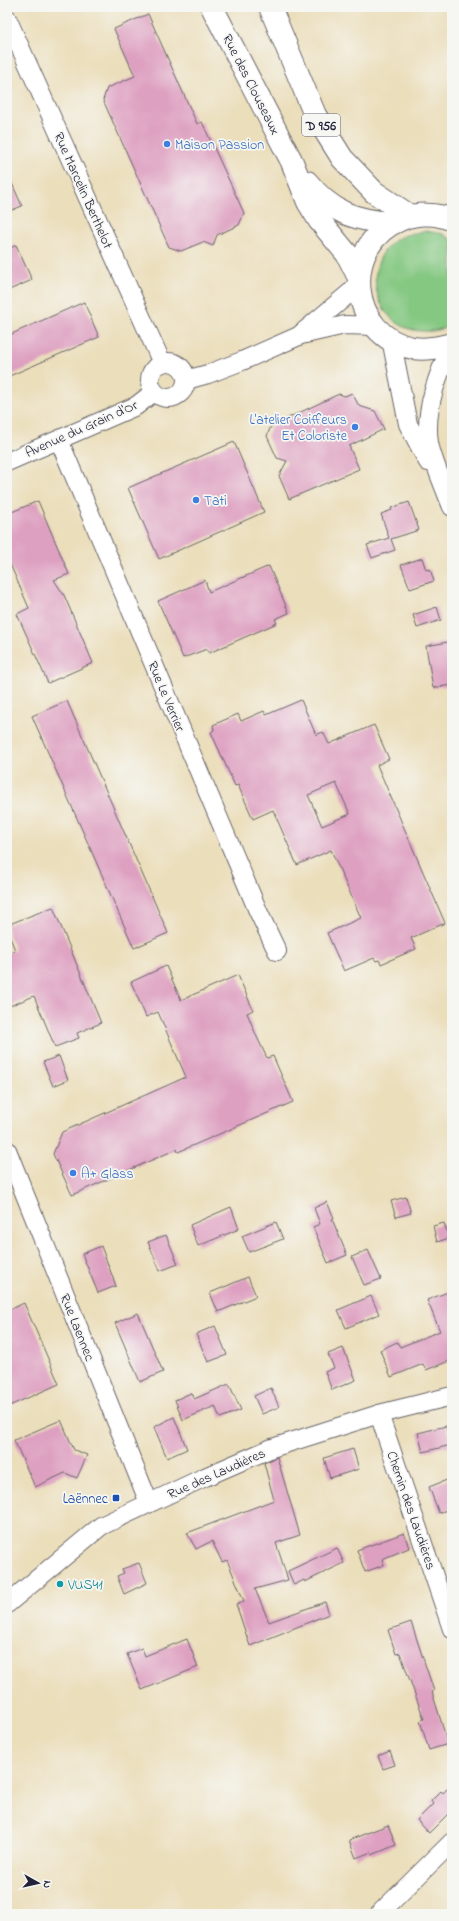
<svg xmlns="http://www.w3.org/2000/svg" width="459" height="1921" font-family="'Indie Flower',sans-serif">
<style>
.green{fill:#84c881;stroke:#53755e}
.building{fill:#dea0c1;fill-rule:evenodd}
.lines{fill:none;stroke-linecap:round;stroke-linejoin:round}
.minor-casing{stroke:#686468;stroke-width:20}
.tertiary-casing{stroke:#686468;stroke-width:24}
.trunk-casing{stroke:#686468;stroke-width:24}
.minor{stroke:#fff;stroke-width:18}
.tertiary{stroke:#fff;stroke-width:22}
.trunk{stroke:#fff;stroke-width:22}
.shop-dot{fill:#3f7fe0;stroke:#f6f6f2;stroke-width:1.5}
.transit-dot{fill:#1a4fb4;stroke:#f6f6f2;stroke-width:1.5}
.culture-dot{fill:#0f9aa8;stroke:#f6f6f2;stroke-width:1.5}
.labels{text-anchor:middle;stroke-width:3.5;stroke-linejoin:round;paint-order:stroke}
.shield{fill:#f6f6f2;stroke:#626272;stroke-width:1}
.shield-label{font-size:13px;font-weight:bold;fill:#22223b}
.street-label{font-size:14px;fill:#22223b;stroke:#f6f6f2}
.shop-label{font-size:14px;fill:#366cbe;stroke:#f6f6f2;text-anchor:start}
.transit-label{font-size:14px;fill:#164399;stroke:#f6f6f2;text-anchor:end}
.culture-label{font-size:14px;fill:#0d838f;stroke:#f6f6f2;text-anchor:start}
</style>
<rect width="100%" height="100%" fill="#f6f6f2"/>
<filter id="ink" filterUnits="userSpaceOnUse"><feTurbulence type="fractalNoise" baseFrequency=".025" numOctaves="2"/><feDisplacementMap in="SourceGraphic" scale="8" xChannelSelector="R" yChannelSelector="G"/><feConvolveMatrix kernelMatrix="1 2 1 2 8 2 1 2 1" color-interpolation-filters="sRGB"/></filter>
<filter id="wash" filterUnits="userSpaceOnUse"><feTurbulence type="fractalNoise" baseFrequency=".012" numOctaves="4" result="noise"/><feDisplacementMap in="SourceGraphic" scale="16" xChannelSelector="R" yChannelSelector="G"/><feGaussianBlur stdDeviation="0.9" result="paint"/><feColorMatrix in="noise" values="0 0 0 0 0 0 0 0 0 0 0 0 0 0 0 0 0 1.4 0 .05"/><feComposite in="paint" operator="in"/></filter>
<g filter="url(#wash)">
<rect width="100%" height="100%" fill="#ebdebb"/>
<path class="green" d="M426 231 443 234 452 240V323C443 330 433 332 423 331 378 331 358 269 394 241 404 234 415 233 426 231Z"/>
<g id="blocks">
<g class="building">
<path d="M148 14 197 124 202 122 244 213 239 225 217 235 213 246 203 242 181 251 169 247 103 100 107 88 135 76 114 29Z"/>
<path d="M7 172 22 206 7 212Z"/>
<path d="M16 245 32 280 7 291V250Z"/>
<path d="M84 302 99 337 7 377V336Z"/>
<path d="M352 393 359 406 375 411 384 429 349 446 359 469 289 499 279 476 287 461 277 458 267 436 271 426 339 394 345 396Z"/>
<path d="M234 442 264 512 159 559 128 488Z"/>
<path d="M38 501 69 574 54 580 64 595 93 663 48 683 17 614 29 608 7 557V514Z"/>
<path d="M409 502 419 530 391 539 395 550 372 558 367 545 389 538 381 514 392 510 391 508Z"/>
<path d="M422 558 426 570 430 569 434 581 410 589 401 565Z"/>
<path d="M269 566 289 613 275 619 277 623 209 653 207 649 183 658 158 601 205 580 209 592Z"/>
<path d="M437 607 441 620 417 628 413 615Z"/>
<path d="M448 642 452 666V685L433 688 426 646Z"/>
<path d="M301 700 316 735 323 732 329 744 374 725 389 759 377 765 445 923 411 938 416 949 381 964 379 960 376 961 374 958 344 971 327 933 361 918 331 850 297 865 273 810 253 819 238 785 235 786 211 732 214 730 213 725 238 714 241 721 264 711 266 715ZM336 783 350 814 322 826 308 795Z"/>
<path d="M67 701 168 933 134 948 32 716Z"/>
<path d="M53 907 101 1023 77 1033 79 1038 55 1047 34 996 7 1007V953L15 950 7 930V925Z"/>
<path d="M166 966 181 1000 238 975 253 1010 247 1013 257 1037 267 1058 273 1056 293 1102 178 1152 177 1149 72 1195 53 1154 62 1132 186 1077 158 1012 146 1017 131 982Z"/>
<path d="M59 1056 68 1080 53 1086 43 1062Z"/>
<path d="M406 1197 411 1213 396 1217 391 1201Z"/>
<path d="M327 1202 334 1218 332 1219 347 1255 328 1263 313 1227 320 1224 314 1208Z"/>
<path d="M231 1207 239 1229 198 1246 190 1225Z"/>
<path d="M276 1222 283 1239 249 1252 242 1236Z"/>
<path d="M444 1223 449 1238 437 1242 433 1226Z"/>
<path d="M166 1235 178 1264 160 1271 148 1242Z"/>
<path d="M101 1246 116 1286 98 1293 82 1254Z"/>
<path d="M368 1250 381 1279 364 1285 352 1257Z"/>
<path d="M248 1277 256 1296 218 1312 210 1293Z"/>
<path d="M448 1292 452 1303V1360L426 1370 423 1364 391 1377 380 1350 397 1342 400 1347 440 1331 427 1300Z"/>
<path d="M371 1296 379 1314 346 1328 338 1310Z"/>
<path d="M24 1303 59 1384 7 1407V1311Z"/>
<path d="M138 1313 163 1372 140 1382 115 1323Z"/>
<path d="M215 1326 227 1355 208 1362 196 1334Z"/>
<path d="M343 1348 356 1380 332 1390 325 1372 334 1368 328 1354Z"/>
<path d="M229 1384 241 1410 220 1418 215 1406 183 1420 175 1400 191 1393 194 1399Z"/>
<path d="M271 1388 279 1407 262 1414 254 1396Z"/>
<path d="M174 1417 187 1449 167 1458 154 1427Z"/>
<path d="M61 1420 74 1450 87 1455 77 1478 65 1473 35 1487 14 1440Z"/>
<path d="M446 1426 451 1445 423 1452 418 1433Z"/>
<path d="M353 1449 359 1469 330 1478 324 1458Z"/>
<path d="M277 1457 300 1535 276 1543 288 1580 255 1589 269 1622 325 1602 329 1614 250 1646 236 1604 244 1601 227 1560 222 1562 212 1541 196 1549 187 1533 274 1500 264 1463Z"/>
<path d="M452 1478V1508L439 1513 429 1487Z"/>
<path d="M404 1533 409 1548 382 1559 384 1565 365 1572 357 1550Z"/>
<path d="M337 1548 344 1563 305 1582 304 1580 294 1585 288 1571Z"/>
<path d="M139 1563 147 1583 124 1594 117 1576 124 1573 122 1569Z"/>
<path d="M411 1622 434 1691 432 1692 448 1744 429 1750 420 1721 424 1719 400 1653 396 1654 388 1630Z"/>
<path d="M187 1639 198 1667 142 1690 127 1654 142 1648 145 1656Z"/>
<path d="M390 1751 395 1765 383 1769 378 1756Z"/>
<path d="M452 1784V1810L429 1833 417 1820 433 1804 431 1801 441 1791 443 1793Z"/>
<path d="M388 1825 396 1845 372 1855 371 1852 356 1858 349 1840Z"/>
</g>
</g>
</g>
<g filter="url(#ink)">
<use href="#blocks" fill-opacity="0" stroke="#686468" stroke-width="1"/>
<g class="lines">
<g class="minor-casing">
<g id="minor">
<path d="M7 18 162 363"/>
<path d="M301 334 352 291 358 282"/>
<path d="M391 339 408 424 428 462"/>
<path d="M452 345C438 373 424 410 429 443 433 462 445 489 452 507"/>
<circle cx="168" cy="380" r="18"/>
<path d="M186 380 208 374 242 361 301 335 345 325 375 326"/>
<path d="M59 440 258 911 277 951"/>
<path d="M7 462 136 406 154 392"/>
<path d="M7 1150 149 1503"/>
<path d="M379 1414 452 1629"/>
<path d="M7 1604 101 1526 205 1477 272 1448 379 1414 452 1396"/>
<path d="M380 1913 452 1842"/>
</g>
</g>
<g class="tertiary-casing">
<g id="tertiary">
<path d="M212 7 292 162 308 202 319 220 347 254 358 276"/>
<path d="M307 182C332 213 354 220 392 223"/>
<path d="M452 220C437 213 417 213 402 219 338 244 349 337 413 348 427 350 439 347 452 344"/>
</g>
</g>
<g class="trunk-casing">
<path id="trunk" d="M270 7 315 115 342 158 374 192 410 216"/>
</g>
<use href="#minor" class="minor"/>
<use href="#tertiary" class="tertiary"/>
<use href="#trunk" class="trunk"/>
</g>
</g>
<g class="shop-dot">
<circle cx="167" cy="144" r="4"/>
<circle cx="355" cy="427" r="4"/>
<circle cx="196" cy="500" r="4"/>
<circle cx="73" cy="1173" r="4"/>
</g>
<rect class="transit-dot" x="112" y="1494" width="8" height="8" rx="2"/>
<circle class="culture-dot" cx="60" cy="1584" r="4"/>
<g class="labels">
<rect class="shield" x="302" y="114" width="38" height="22" rx="3"/>
<g class="shield-label">
<text x="321" y="130">D 956</text>
</g>
<g class="street-label">
<text transform="translate(252 84) rotate(63)" y="5">Rue des Clouseaux</text>
<text transform="translate(84 190) rotate(66)" y="5">Rue Marcelin Berthelot</text>
<text transform="translate(81 428) rotate(-24)" y="5">Avenue du Grain d'Or</text>
<text transform="translate(167 696) rotate(67)" y="5">Rue Le Verrier</text>
<text transform="translate(78 1327) rotate(68)" y="5">Rue Laennec</text>
<text transform="translate(216 1473) rotate(-24)" y="5">Rue des Laudières</text>
<text transform="translate(412 1510) rotate(71)" y="5">Chemin des Laudières</text>
</g>
<g class="shop-label">
<text x="175" y="149">Maison Passion</text>
<text x="347" y="424" text-anchor="end">L’atelier Coiffeurs<tspan x="347" dy="16">Et Coloriste</tspan></text>
<text x="204" y="505">Tati</text>
<text x="81" y="1178">A+ Glass</text>
</g>
<g class="transit-label">
<text x="108" y="1503">Laënnec</text>
</g>
<g class="culture-label">
<text x="68" y="1589">VUS41</text>
</g>
</g>
<rect width="459" height="1921" fill="none" stroke="#f6f6f2" stroke-width="24"/>
<g transform="translate(38 1883) rotate(98)" stroke="#f6f6f2" stroke-width="3" paint-order="stroke">
<path d="M0-3L7 15L0 10L-7 15Z" fill="#22223b"/>
<text y="-6" font-size="11" font-weight="bold" text-anchor="middle" fill="#22223b">N</text>
</g>
</svg>
